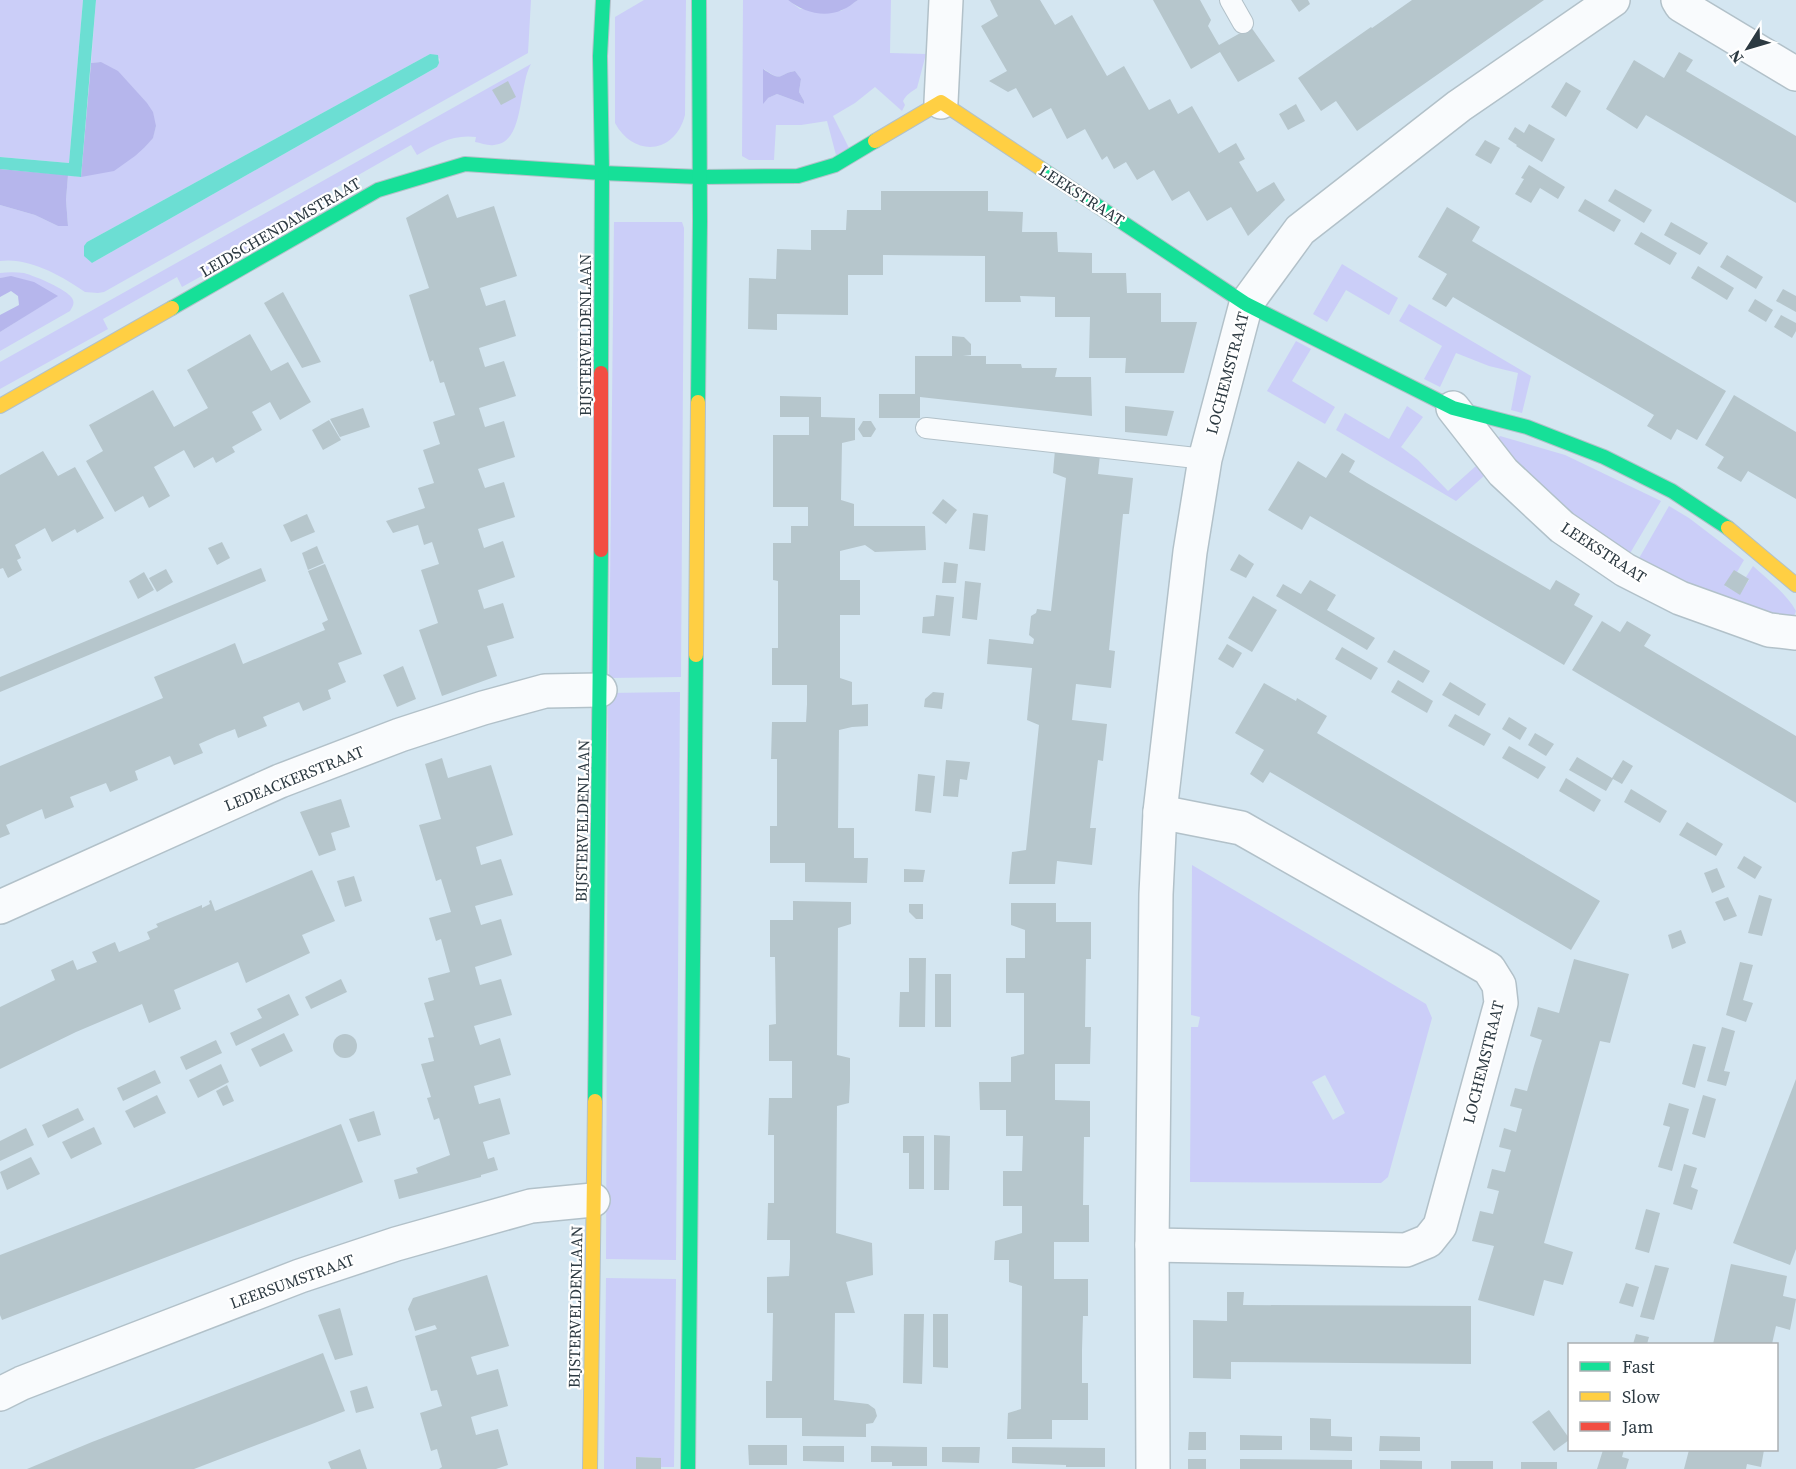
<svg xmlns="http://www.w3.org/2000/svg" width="1796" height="1469" font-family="'Source Serif 4',serif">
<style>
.green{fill:#cbcef8;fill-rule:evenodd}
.forest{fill:#b6b6ec}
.water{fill:#6cded3}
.building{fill:#b6c6cc}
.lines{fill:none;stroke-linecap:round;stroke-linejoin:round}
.lane-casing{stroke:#b2c1c9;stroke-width:22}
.street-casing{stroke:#b2c1c9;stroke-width:36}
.fast-casing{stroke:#b2c1c9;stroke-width:16}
.slow-casing{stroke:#b2c1c9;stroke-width:16}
.jam-casing{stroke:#b2c1c9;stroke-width:16}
.lane{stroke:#f9fbfd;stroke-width:20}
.street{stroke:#f9fbfd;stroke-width:33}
.fast{stroke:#16e098;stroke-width:14}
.slow{stroke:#ffcf43;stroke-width:14}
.jam{stroke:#f24e42;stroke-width:14}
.labels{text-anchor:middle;stroke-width:4.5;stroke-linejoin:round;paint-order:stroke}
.street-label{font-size:16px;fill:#2d3a42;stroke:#fff}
</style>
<rect width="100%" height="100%" fill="#d4e6f1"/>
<g class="green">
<path d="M0 0H83L69 163 0 157Z"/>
<path d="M96 0H531L528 53 104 292 98 293 85 292C62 276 29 257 0 261V205L35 215 58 226 68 225 66 200 68 175 81 177 145 147 153 137 156 126 101 62 91 63ZM430 54 440 59 437 67 92 263 87 242Z"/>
<path d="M644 0H686L685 115C675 154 634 158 615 123V17Z"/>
<path d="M743 0H788L800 9 841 11 858 0H891L890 53 926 54 917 88C911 92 907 94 903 101L905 105 902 111 875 87 855 103 833 116 849 148 836 155 827 121 801 125H776L774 160H749L742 156ZM764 69C784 83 777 74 795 71L801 79 799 92 804 101V104L777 94 768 98Z"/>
<path d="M531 64C518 86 525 143 494 145 488 146 481 143 475 142L476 137C453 134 437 144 417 155L411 145 304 206 309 216 182 287 177 277 103 319 108 329 0 389V362Z"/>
<path d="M614 222H682L684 228 681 677 609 678Z"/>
<path d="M1342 264 1398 298 1389 315 1346 290 1327 322 1313 314Z"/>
<path d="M0 273C8 272 16 272 24 273 35 276 66 289 72 298 75 303 73 306 70 311L0 351V332L57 296C38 286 23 275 0 278Z"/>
<path d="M1409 304 1531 376 1522 413 1511 410 1518 373 1489 366 1456 353 1440 387 1424 379 1442 346 1399 321Z"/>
<path d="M1296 341 1311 349 1292 381 1335 407 1325 424 1267 391Z"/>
<path d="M1407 406 1423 417 1401 447 1418 460 1448 491 1476 466 1485 475 1456 501 1336 430 1345 413 1389 439Z"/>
<path d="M1500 436 1565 455 1661 501 1629 555 1562 509 1495 441Z"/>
<path d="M1669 506 1689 518 1744 560 1737 572 1725 586 1740 594 1749 580 1746 577 1753 566C1768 580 1786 593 1796 611L1793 619 1749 612 1638 560Z"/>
<path d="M680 692 676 1260 606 1259 608 693Z"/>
<path d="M1192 865 1426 1004 1432 1018 1388 1177 1381 1183 1190 1182 1191 1027H1198L1200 1017 1191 1015ZM1325 1075 1345 1113 1333 1120 1312 1082Z"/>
<path d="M606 1278 676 1279 674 1467H661L660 1458 637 1457 636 1469H604Z"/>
</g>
<g class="forest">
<path d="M788 0H858C853 3 848 8 842 10 824 18 803 12 788 0Z"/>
<path d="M101 62 118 71 147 103 153 112 156 126 153 138 145 147 135 156 114 171 81 177 91 63Z"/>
<path d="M763 69C784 83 777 74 795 71L801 79 799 92 804 101V104L777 94 768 98 763 104Z"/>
<path d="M0 169 68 175 66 200 68 226H58L35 215 0 205Z"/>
<path d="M11 276 34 282 58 296 0 332V315L19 305 18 296 11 291 0 297V278Z"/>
</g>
<g class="water">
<path d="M83 0H96L81 177 0 169V157L69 163Z"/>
<path d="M430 54 438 55 439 63 437 67 92 263 84 256V246L87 242Z"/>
</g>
<g class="building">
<path d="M990 0H1040L1055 25 1072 15 1107 76 1124 66 1149 110 1170 99 1178 114 1192 106 1219 153 1236 143 1245 159 1239 162 1257 192 1274 182 1285 200 1248 236 1231 207 1207 221 1189 191 1172 201 1154 170 1137 180 1126 162 1114 169 1107 156 1102 160 1085 129 1067 139 1051 108 1033 118 1016 88 1008 92 989 81 1007 71 981 26 998 16Z"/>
<path d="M1153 0H1200L1211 20 1208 26 1219 45 1251 27 1275 61 1238 82 1220 52 1191 69Z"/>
<path d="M1291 0H1308L1310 4 1299 12Z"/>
<path d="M1412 0H1544L1357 131 1336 101 1321 111 1298 78 1371 27 1372 28Z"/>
<path d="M1679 52 1693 60 1686 71 1796 136V203L1646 115 1637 129 1606 109 1634 60 1664 78Z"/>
<path d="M508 81 516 97 501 105 492 90Z"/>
<path d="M1566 82 1581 91 1566 117 1551 107Z"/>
<path d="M1296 104 1305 121 1288 130 1279 114Z"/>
<path d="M1529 124 1555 139 1542 162 1516 146 1517 145 1508 139 1515 127 1524 133Z"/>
<path d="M1485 140 1500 148 1491 164 1475 155Z"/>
<path d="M1529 165 1565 187 1558 199 1540 188 1531 203 1515 194 1524 179 1521 178Z"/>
<path d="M1615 189 1652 210 1644 223 1608 201Z"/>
<path d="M881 191H988V211L1023 212 1022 232H1057L1058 252 1092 253V273H1126L1127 293H1161V322H1197L1184 373H1125L1126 358H1089L1090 317H1055V297L1020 296 1021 302H985V256L883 255V275H848V315L777 314V330L748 329 749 278 776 279 777 249 811 250V230H846L847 210H881Z"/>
<path d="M448 194 457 218 494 206 517 276 480 288 486 306 505 300 516 336 479 348 485 367 504 361 516 396 479 408 485 427 504 421 515 457 478 469 485 488 504 482 515 517 478 529 484 548 503 541 515 577 478 590 484 609 503 603 514 638 487 646 497 676 442 696 419 630 438 623 421 570 439 564 432 542 424 545 418 525 393 533 386 521 425 508 418 488 434 483 423 450 440 444 433 422 455 415 444 382 440 383 433 360 430 362 409 295 429 288 406 218Z"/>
<path d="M1585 199 1621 220 1614 232 1578 211Z"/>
<path d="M1447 207 1480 227 1472 241 1726 391 1697 440 1677 429 1671 440 1647 426 1654 415 1526 340 1453 297 1446 307 1432 299 1447 274 1418 257Z"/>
<path d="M1671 222 1708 243 1700 255 1664 235Z"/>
<path d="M1641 232 1677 253 1670 265 1634 244Z"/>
<path d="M1727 255 1763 277 1756 289 1720 267Z"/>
<path d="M1698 266 1734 288 1727 300 1691 278Z"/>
<path d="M1783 289 1796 296V312L1776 301Z"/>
<path d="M283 292 306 334 321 362 302 368 264 303Z"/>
<path d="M1755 299 1773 310 1766 322 1748 311Z"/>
<path d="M1781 315 1796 323V331L1792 338 1774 327Z"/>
<path d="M250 334 271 371 288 362 311 402 280 420 270 402 252 412 262 430 232 447 235 452 216 463 213 457 194 468 184 450 154 467 170 496 149 508 143 496 115 512 86 461 103 451 89 425 153 390 174 427 208 408 187 370Z"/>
<path d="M952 336 964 337 971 344V355L963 356H986V364H1021L1022 368H1057L1055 377H1091L1092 416 920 397V418H879V394H915V356H952Z"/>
<path d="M1734 395 1796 432V499L1748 471 1741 482 1717 468 1724 457 1705 445Z"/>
<path d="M780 396 821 397V417L855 418V440L842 443 841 500 854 504V526H925L926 550 875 552 865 545 840 551V580H860V615H840V678L852 682V705L868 704V726L852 727 839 730 838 828H854V858H868L867 883 805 882V863H770V826H777V759H771L772 722H806L807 704V685H772V648H778V581L773 580V543H791V526H808V507H773V435H809V417H780Z"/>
<path d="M1125 406 1174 411 1167 436 1125 432Z"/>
<path d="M363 408 370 427 340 437 330 419Z"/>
<path d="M329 420 341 440 323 450 312 430Z"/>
<path d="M863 421H871L876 429 871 437H863L858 429Z"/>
<path d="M1055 450 1100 455 1098 474 1133 478 1129 514H1123L1109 650 1115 651 1111 688 1076 684 1072 720 1107 724 1103 761 1098 760 1090 828H1096L1092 865 1057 861 1055 884H1009L1012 852 1026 850 1039 725 1027 720 1032 668 987 664 989 639 1033 644 1034 639 1029 635 1031 616 1036 613 1037 609 1051 611 1066 478 1053 473Z"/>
<path d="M43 451 58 476 75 467 104 518 77 533 75 529 52 542 45 528 15 545 21 558 17 560 22 570 8 578 3 568 0 569V475Z"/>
<path d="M1342 453 1355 461 1349 472 1367 483 1550 590 1556 580 1580 594 1574 605 1593 616 1564 665 1310 516 1302 530 1268 510 1298 461 1326 478Z"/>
<path d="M943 499 957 510 946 524 932 513Z"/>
<path d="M973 513 988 515 985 551 969 549Z"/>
<path d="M307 514 315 532 291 542 283 525Z"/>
<path d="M222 542 230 558 217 565 208 548Z"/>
<path d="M317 546 324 563 308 570 302 553Z"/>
<path d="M1239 554 1254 564 1246 578 1230 570Z"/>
<path d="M944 562 958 564 956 583H942Z"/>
<path d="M325 564 362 654 338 663 346 682 328 690 331 699 303 711 299 702 263 717 267 726 238 738 235 729 217 736 199 744 203 753 174 765 170 756 135 771 138 780 110 792 106 783 70 797 74 807 45 819 42 809 6 825 10 834 0 838V766L163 698 154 677 219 650 235 643 243 664 325 630 322 623 328 620 308 571Z"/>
<path d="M261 568 266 581 0 692V677Z"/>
<path d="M166 569 173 582 157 592 149 578Z"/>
<path d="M1734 570 1749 579 1740 595 1724 585Z"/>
<path d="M144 572 154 590 138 599 129 581Z"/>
<path d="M1310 580 1336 595 1327 610 1375 638 1367 650 1276 596 1283 584 1301 594Z"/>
<path d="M965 581 981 583 977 620 962 618Z"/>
<path d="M936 595 954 597 950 636 922 633 923 617 934 616Z"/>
<path d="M1253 596 1277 610 1252 652 1228 638Z"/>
<path d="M1602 621 1620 632 1627 621 1651 635 1644 646 1796 736V803L1572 670Z"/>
<path d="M1227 644 1242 653 1233 668 1218 659Z"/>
<path d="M1342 647 1378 668 1371 680 1335 659Z"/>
<path d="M1394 650 1430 671 1423 683 1387 662Z"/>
<path d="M403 666 416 699 397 707 383 675Z"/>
<path d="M1398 680 1433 701 1427 713 1391 692Z"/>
<path d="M1450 682 1486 704 1479 716 1442 695Z"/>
<path d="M1264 683 1296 701 1297 698 1327 716 1317 733 1600 901 1571 950 1270 772 1263 783 1250 774 1264 750 1235 733Z"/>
<path d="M933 692 944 693 942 709 924 707 925 699Z"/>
<path d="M1455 714 1491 734 1484 746 1448 726Z"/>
<path d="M1509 717 1527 728 1520 740 1502 729Z"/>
<path d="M1535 733 1554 744 1546 756 1528 745Z"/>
<path d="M1509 746 1546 767 1538 779 1502 758Z"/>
<path d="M1577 757 1612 778 1623 760 1633 766 1622 784 1613 779 1606 791 1569 770Z"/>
<path d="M442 758 448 778 491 765 513 835 476 847 481 865 501 859 513 895 475 906 481 925 501 919 512 955 475 967 480 985 501 979 512 1015 474 1026 480 1045 500 1038 511 1075 474 1086 479 1104 500 1098 510 1134 483 1142 488 1159 494 1157 498 1170 481 1175V1177L399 1199 394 1180 418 1173 416 1168 450 1155 439 1118 434 1120 427 1098 431 1097 421 1064 434 1061 428 1038 434 1037 424 1003 434 1000 428 978 450 972 441 939 436 941 429 918 451 912 441 879 436 881 419 825 441 819 425 764Z"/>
<path d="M946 760 970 762 967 780 960 779 958 797 943 796Z"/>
<path d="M918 774 935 776 931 813 915 811Z"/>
<path d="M1566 778 1601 800 1594 812 1559 791Z"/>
<path d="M1631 789 1667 811 1660 823 1624 802Z"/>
<path d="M341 799 350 827 331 833 336 850 319 856 300 812Z"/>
<path d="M1687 822 1723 844 1716 856 1679 835Z"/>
<path d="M1744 856 1762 867 1755 879 1737 868Z"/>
<path d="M1717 868 1725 887 1712 893 1704 873Z"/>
<path d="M904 869 925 870 923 882H904Z"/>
<path d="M312 870 335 921 302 935 310 953 246 983 238 962 174 990 181 1009 149 1023 142 1004 76 1032 0 1069V1007L55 980 51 970 73 960 77 970 97 962 92 952 115 942 119 952 150 939 147 932 158 927 156 924 202 905V908L210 904 209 901 211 900 215 911Z"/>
<path d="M354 876 362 901 345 907 337 881Z"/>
<path d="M1759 895 1772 899 1762 936 1748 933Z"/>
<path d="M1728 897 1737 916 1724 921 1715 902Z"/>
<path d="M793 901 851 902V924L838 928 837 1055 850 1058V1081L849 1103 837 1106 836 1233 872 1243 873 1275 846 1282 855 1313H835L834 1400 868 1404 875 1409 877 1416 873 1423 866 1424V1437L802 1436V1418H766V1381H772L773 1313H767V1277L789 1276 790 1258V1240H767L768 1203H774V1135H768L769 1098H792V1061H769V1025L776 1024 775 957H770V920H793Z"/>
<path d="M1011 903H1056V922H1091V959H1086L1085 1027H1091L1090 1064H1055V1100L1090 1101V1137H1084L1083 1205H1089V1242H1054V1279H1088V1316H1083L1082 1350V1383H1088V1420H1052V1439H1007L1008 1413 1021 1409 1022 1286 1009 1282V1260H994L995 1241 1022 1233V1206H1003V1171H1022L1023 1136H1006V1110H980L979 1082H1011V1057L1024 1054V993H1006V958H1025V930L1011 925Z"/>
<path d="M909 904H923V919H916L909 912Z"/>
<path d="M1681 930 1686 943 1672 949 1668 935Z"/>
<path d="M909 958H926L925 1027H899L900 992H909Z"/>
<path d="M1574 959 1629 974 1610 1043 1600 1041 1544 1243 1573 1252 1563 1285 1544 1280 1534 1316 1478 1300 1494 1246 1472 1241 1480 1211 1493 1214 1499 1191 1487 1188 1492 1169 1505 1172 1511 1150 1499 1147 1504 1128 1516 1132 1522 1109 1510 1106 1515 1088 1527 1091 1534 1066 1542 1040 1530 1036 1538 1007 1559 1013Z"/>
<path d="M1740 962 1753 965 1743 1000 1753 1003 1746 1022 1726 1015Z"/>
<rect x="935" y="974" width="16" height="53"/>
<path d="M341 979 347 992 311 1009 305 997Z"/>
<path d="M289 994 299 1015 236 1046 230 1033 262 1018 257 1009Z"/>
<path d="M1722 1027 1735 1031 1724 1071 1730 1072 1726 1086 1707 1081Z"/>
<path d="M284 1033 293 1051 260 1067 251 1049Z"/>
<circle cx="345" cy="1046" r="12"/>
<path d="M216 1040 222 1053 186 1070 180 1057Z"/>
<path d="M1693 1044 1706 1047 1695 1088 1682 1084Z"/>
<path d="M221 1064 229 1082 198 1098 189 1080Z"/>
<path d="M155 1070 161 1083 123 1101 117 1088Z"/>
<path d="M1796 1079V1249L1790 1265 1733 1243Z"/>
<path d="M227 1085 234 1101 223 1106 216 1091Z"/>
<path d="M157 1095 166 1113 134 1128 125 1111Z"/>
<path d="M1703 1095 1716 1099 1705 1138 1692 1134Z"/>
<path d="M1669 1103 1689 1109 1672 1171 1658 1167 1670 1127 1663 1125Z"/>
<path d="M78 1108 84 1120 48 1138 42 1125Z"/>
<path d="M374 1111 381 1135 358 1142 349 1119Z"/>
<path d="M341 1124 363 1182 2 1320 0 1315V1255Z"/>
<path d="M94 1127 102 1144 71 1159 62 1142Z"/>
<path d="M26 1128 34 1145 0 1161V1141Z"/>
<path d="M934 1135 950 1136 949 1190H934Z"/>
<path d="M903 1136H924V1189H909V1153H903Z"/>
<path d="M31 1157 40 1174 7 1190 0 1172Z"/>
<path d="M1684 1164 1697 1168 1691 1187 1698 1190 1692 1210 1673 1204Z"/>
<path d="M1646 1209 1660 1213 1649 1253 1635 1249Z"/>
<path d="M1731 1264 1787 1276 1783 1296 1796 1299 1793 1315 1790 1330 1776 1326 1772 1344H1713Z"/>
<path d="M1655 1265 1669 1268 1654 1320 1640 1317Z"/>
<path d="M487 1275 509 1346 471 1357 477 1375 498 1369 508 1406 471 1417 476 1435 498 1429 508 1465 496 1469H439L442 1467 437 1449 431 1451 420 1413 442 1406 437 1390 431 1391 415 1336 437 1329 435 1325 415 1331 408 1309 413 1298Z"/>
<path d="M1626 1283 1639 1287 1633 1307 1619 1303Z"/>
<path d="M1227 1292H1244L1243 1305 1471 1306V1364L1231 1362V1379L1193 1378V1320L1227 1321Z"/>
<path d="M340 1308 353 1355 335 1360 318 1315Z"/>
<path d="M904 1314H924L922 1384 903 1383Z"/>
<path d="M933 1314H948V1368L933 1367Z"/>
<path d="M1636 1334 1649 1337 1647 1344H1633Z"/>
<path d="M323 1353 345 1411 312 1424 194 1469H27L92 1442Z"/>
<path d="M367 1386 374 1408 356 1413 350 1391Z"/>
<path d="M1549 1410 1569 1438V1440L1554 1451 1532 1422Z"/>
<path d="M1310 1418 1331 1419V1436L1352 1437V1451L1310 1450Z"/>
<path d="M1189 1432H1206V1450H1188Z"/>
<path d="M1240 1435 1282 1436V1450H1240Z"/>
<path d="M1380 1436 1420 1437V1451H1379Z"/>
<path d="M748 1445H787V1465H749Z"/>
<path d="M803 1446H844V1462L803 1461Z"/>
<path d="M871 1446 927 1447V1466H892V1462H871Z"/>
<path d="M942 1447H980L979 1463 942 1462Z"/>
<path d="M1012 1447 1105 1448V1467H1066V1465L1012 1463Z"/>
<path d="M360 1449 367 1469H331L328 1462Z"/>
<path d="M1603 1450H1624L1622 1457 1629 1459 1626 1469H1597Z"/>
<path d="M1689 1450H1764L1761 1467 1747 1464 1746 1469H1684Z"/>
<path d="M636 1457 661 1458V1469H636Z"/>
<rect x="1188" y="1459" width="18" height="10"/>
<path d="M1240 1459 1352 1460V1469H1240Z"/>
<path d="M1380 1460 1422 1461V1469H1380Z"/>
<rect x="1451" y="1461" width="42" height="8"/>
<rect x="1521" y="1462" width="36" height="7"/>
</g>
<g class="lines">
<g class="lane-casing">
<g id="lane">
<path d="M1230 0 1243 23"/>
<path d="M926 428 1205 459"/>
</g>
</g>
<g class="street-casing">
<g id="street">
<path d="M1678 0 1681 5 1796 74"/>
<path d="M941 102 946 0"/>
<path d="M1453 408 1503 472 1562 527 1625 570 1680 598 1769 630 1796 633"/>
<path d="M0 907 280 781 400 735 483 708 545 691 600 690"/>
<path d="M1152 1245 1406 1250 1428 1241 1440 1226 1501 1003 1499 985 1489 969 1241 828 1160 812"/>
<path d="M0 1394 22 1383 300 1276 396 1244 531 1206 593 1200"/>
<path d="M1153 1469 1152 1245 1156 894 1160 812 1190 552 1205 459 1246 304 1300 230 1459 106 1613 0"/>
</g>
</g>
<g class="fast-casing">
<g id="fast">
<path d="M1040 168 1246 304 1453 408 1527 427 1604 457 1672 491 1728 528"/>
<path d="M172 308 378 190 465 164 602 173 700 177 798 176 835 165 875 141"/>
<path d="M601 373 602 173 600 56 603 0"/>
<path d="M698 402 700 221 699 0"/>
<path d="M595 1101 601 550"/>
<path d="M688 1469 696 655"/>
</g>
</g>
<g class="slow-casing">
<g id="slow">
<path d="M875 141 941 102 1040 168"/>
<path d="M0 406 172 308"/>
<path d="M1728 528 1796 585"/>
<path d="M696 655 698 402"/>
<path d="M590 1469 595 1101"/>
</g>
</g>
<g class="jam-casing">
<path id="jam" d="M601 550V373"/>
</g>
<use href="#lane" class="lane"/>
<use href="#street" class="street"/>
<use href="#fast" class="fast"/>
<use href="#slow" class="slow"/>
<use href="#jam" class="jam"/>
</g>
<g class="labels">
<g class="street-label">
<text transform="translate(1082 195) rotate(33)" y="6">LEEKSTRAAT</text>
<text transform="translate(280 227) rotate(-30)" y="6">LEIDSCHENDAMSTRAAT</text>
<text transform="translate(585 335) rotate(-90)" y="6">BIJSTERVELDENLAAN</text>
<text transform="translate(1227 373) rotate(-75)" y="6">LOCHEMSTRAAT</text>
<text transform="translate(1604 552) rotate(33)" y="6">LEEKSTRAAT</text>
<text transform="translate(294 778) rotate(-22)" y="6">LEDEACKERSTRAAT</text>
<text transform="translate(582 821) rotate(-89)" y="6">BIJSTERVELDENLAAN</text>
<text transform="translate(1483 1062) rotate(-76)" y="6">LOCHEMSTRAAT</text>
<text transform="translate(292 1281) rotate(-20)" y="6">LEERSUMSTRAAT</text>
<text transform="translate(575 1307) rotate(-89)" y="6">BIJSTERVELDENLAAN</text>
</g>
</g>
<rect x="1568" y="1343" width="210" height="108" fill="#ffffff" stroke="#abb0b3" stroke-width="1.5"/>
<rect x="1580" y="1362" width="30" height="9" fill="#16e098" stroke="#abb0b3" stroke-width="1.5"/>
<text x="1622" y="1373" font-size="18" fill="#2d3a42">Fast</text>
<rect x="1580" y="1392" width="30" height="9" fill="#ffcf43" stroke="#abb0b3" stroke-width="1.5"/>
<text x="1622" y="1403" font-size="18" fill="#2d3a42">Slow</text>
<rect x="1580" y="1422" width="30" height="9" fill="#f24e42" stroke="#abb0b3" stroke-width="1.5"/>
<text x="1622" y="1433" font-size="18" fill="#2d3a42">Jam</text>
<g transform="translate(1748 48) rotate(233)" stroke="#ffffff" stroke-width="4.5" paint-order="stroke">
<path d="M0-4.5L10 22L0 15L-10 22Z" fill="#2d3a42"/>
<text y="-9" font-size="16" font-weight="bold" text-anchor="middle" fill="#2d3a42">N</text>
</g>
</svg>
